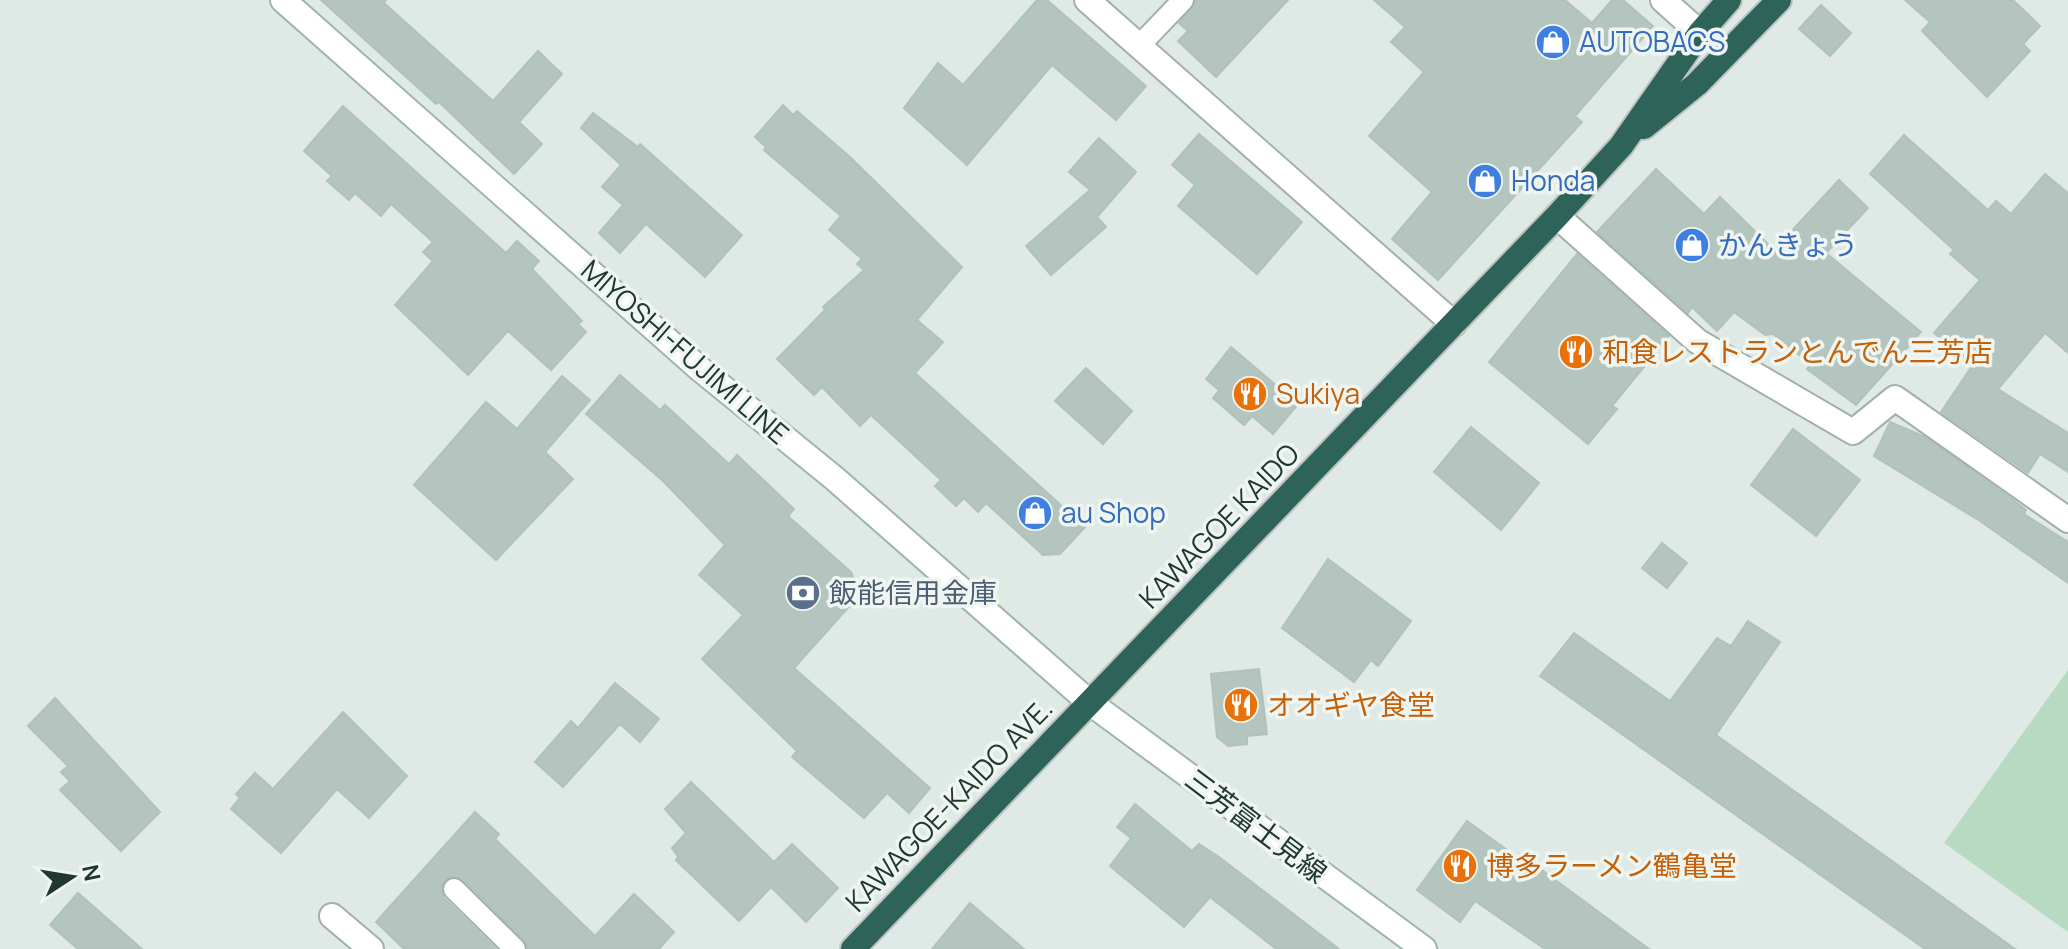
<svg xmlns="http://www.w3.org/2000/svg" width="2068" height="949" font-family="Manrope,'Noto Sans JP',sans-serif">
<style>
.green{fill:#b8dac2}
.building{fill:#b4c4be;stroke:#b1c2bc;stroke-width:2}
.lines{fill:none;stroke-linecap:round;stroke-linejoin:round}
.lane-casing{stroke:#a2b0ac;stroke-width:24}
.street-casing{stroke:#a2b0ac;stroke-width:28}
.secondary-casing{stroke:#9eb4ad;stroke-width:28}
.highway-casing{stroke:#bcc3c2;stroke-width:28}
.lane{stroke:#fff;stroke-width:20}
.street{stroke:#fff;stroke-width:24}
.secondary{stroke:#fff;stroke-width:24}
.highway{stroke:#2e6359;stroke-width:24}
.labels{text-anchor:middle;stroke-width:7;stroke-linejoin:round;paint-order:stroke}
.shop-label{font-size:28px;fill:#366cbe;stroke:#eff6f2;text-anchor:start}
.street-label{font-size:28px;fill:#213832;stroke:#eff6f2}
.food-label{font-size:28px;fill:#c56008;stroke:#eff6f2;text-anchor:start}
.service-label{font-size:28px;fill:#4e5e75;stroke:#eff6f2;text-anchor:start}
</style>
<rect width="100%" height="100%" fill="#dfe9e5"/>
<path class="green" d="M2068 670V932L1944 843Z"/>
<g class="building">
<path d="M321 0H386L384 3 493 101 538 51 562 74 519 122 542 144 514 174 439 102 436 104Z"/>
<path d="M1037 0H1047L1146 86 1116 120 1052 65 967 165 904 108 938 63 963 85Z"/>
<path d="M1196 0H1288L1216 77 1178 41 1188 31 1179 23Z"/>
<path d="M1374 0H1565L1592 23 1612 0H1623L1653 26 1575 116 1582 122 1438 280 1392 239 1432 192 1369 136 1424 72 1391 42 1405 27Z"/>
<path d="M1905 0H2013L2040 26 2023 44 2030 51 1987 97 1922 31 1930 22Z"/>
<path d="M1821 5 1851 33 1830 56 1799 29Z"/>
<path d="M783 105 793 115 797 111 850 157 962 267 917 320 943 342 915 373 1085 527 1060 554 1043 555 986 503 978 512 964 498 956 506 935 486 941 480 871 415 860 426 822 387 814 395 777 359 825 310 823 307 864 270 857 264 862 259 829 230 841 216 764 150 766 147 755 137Z"/>
<path d="M343 106 506 253 517 241 539 261 532 269 582 321 578 324 586 332 551 370 508 331 468 375 395 305 433 261 423 252 433 242 391 204 381 216 355 193 349 200 327 181 332 176 304 151Z"/>
<path d="M593 113 638 147 640 144 742 235 705 277 646 224 620 253 599 233 623 205 602 187 621 165 581 128Z"/>
<path d="M1199 134 1302 222 1257 274 1178 206 1195 185 1172 165Z"/>
<path d="M1904 135 1988 210 1996 201 2011 214 2045 174 2068 193V353L2045 333 1998 389 2068 433V472L2040 454 2028 473 1941 412 1972 366 1934 333 1980 280 1950 254 1954 250 1870 174Z"/>
<path d="M1099 138 1136 172 1097 217 1106 227 1051 275 1026 246 1090 190 1069 172Z"/>
<path d="M1656 169 1704 214 1720 197 1774 250 1839 180 1868 208 1826 253 1921 332 1856 405 1807 369 1811 364 1773 334 1765 335 1734 312 1717 331 1692 307 1688 313 1597 232Z"/>
<path d="M1577 254 1669 336 1612 406 1617 409 1588 444 1489 362Z"/>
<path d="M1231 347 1298 404 1273 434 1252 416 1244 425 1213 398 1219 390 1206 379Z"/>
<path d="M1086 368 1132 411 1103 444 1055 401Z"/>
<path d="M620 375 660 410 665 405 729 464 737 455 794 509 788 516 851 572 856 584 854 601 794 668 930 788 909 813 887 793 864 818 792 757 797 751 702 659 743 615 699 575 725 545 663 481 586 414Z"/>
<path d="M562 376 590 400 545 452 573 479 496 560 414 485 486 402 517 429Z"/>
<path d="M1890 422 1925 437 2012 499 2026 510 2024 514 2068 542V583L1980 521 1874 456Z"/>
<path d="M1471 427 1539 483 1501 530 1434 472Z"/>
<path d="M1793 429 1860 480 1816 536 1751 485Z"/>
<path d="M1662 543 1687 563 1667 588 1642 568Z"/>
<path d="M1328 559 1411 621 1378 666 1371 660 1354 682 1282 628Z"/>
<path d="M1748 621 1780 642 1716 735 2015 949H1925L1540 676 1574 633 1670 701 1717 638 1731 646Z"/>
<path d="M1259 669 1267 734 1247 736V744L1228 746 1217 737 1211 674Z"/>
<path d="M615 683 659 719 640 742 620 724 563 787 535 762 571 721 578 728Z"/>
<path d="M55 698 160 812 121 851 60 790 70 781 61 772 68 766 28 726Z"/>
<path d="M343 712 407 776 369 818 337 789 281 853 231 809 240 798 236 794 255 773 273 789Z"/>
<path d="M691 782 774 862 792 844 838 888 806 922 771 887 739 921 676 860 678 857 672 848 686 833 665 809Z"/>
<path d="M1135 804 1192 851 1199 844 1219 857 1339 949H1276L1210 897 1184 927 1110 866 1131 838 1117 827Z"/>
<path d="M475 812 499 834 495 839 595 936 634 894 674 932 659 949H528L524 940 463 880 451 876 442 885 444 898 496 949H404L376 922Z"/>
<path d="M1467 821 1517 857 1520 854 1649 949H1545L1475 901 1460 922 1417 890Z"/>
<path d="M78 893 142 949H78L50 925Z"/>
<path d="M970 903 1024 949H932Z"/>
</g>
<g class="lines">
<g class="lane-casing">
<g id="lane">
<path d="M1139 46 1183 0"/>
<path d="M454 889 515 949"/>
</g>
</g>
<g class="street-casing">
<g id="street">
<path d="M1087 0 1454 324"/>
<path d="M1663 0 1700 33"/>
<path d="M1557 216 1697 341 1853 432 1895 398 2068 520"/>
<path d="M332 916 371 949"/>
</g>
</g>
<g class="secondary-casing">
<path id="secondary" d="M283 0 700 369 834 478 1089 702 1424 949"/>
</g>
<g class="highway-casing">
<g id="highway">
<path d="M1644 127 1697 84 1779 0"/>
<path d="M853 949 1557 216 1621 146 1700 33 1729 0"/>
</g>
</g>
<use href="#lane" class="lane"/>
<use href="#street" class="street"/>
<use href="#secondary" class="secondary"/>
<use href="#highway" class="highway"/>
</g>
<defs>
<g id="shop-disc" transform="scale(1.8)"><circle r="9.5" fill="#3f7fe0" stroke="#eff6f2"/><path d="M-5-2.5h2.3a2.7 3.5 0 0 1 5.4 0H5L5.5 6h-11ZM-1.5-2.5h3a1.5 2.3 0 0 0-3 0Z" fill="#fff"/></g>
<g id="restaurant-disc" transform="scale(1.8)"><circle r="9.5" fill="#e8710a" stroke="#eff6f2"/><path d="M-5-6h1v4h1v-4h1v4h1v-4h1v5L-1.5 .5V6h-2V.5L-5-1ZM5-6V6H3V1.5H1.5Q1.5-4 5-6Z" fill="#fff"/></g>
<g id="bank-disc" transform="scale(1.8)"><circle r="9.5" fill="#5c6f8a" stroke="#eff6f2"/><path d="M-6-4H6V4H-6ZM0-2.3a2.3 2.3 0 1 0 0 4.6a2.3 2.3 0 1 0 0-4.6Z" fill="#fff"/></g>
</defs>
<g fill-rule="evenodd">
<use href="#shop-disc" x="1553" y="42"/>
<use href="#shop-disc" x="1485" y="181"/>
<use href="#shop-disc" x="1692" y="245"/>
<use href="#restaurant-disc" x="1576" y="352"/>
<use href="#restaurant-disc" x="1250" y="394"/>
<use href="#shop-disc" x="1035" y="513"/>
<use href="#bank-disc" x="803" y="593"/>
<use href="#restaurant-disc" x="1241" y="705"/>
<use href="#restaurant-disc" x="1460" y="866"/>
</g>
<g class="labels">
<g class="shop-label">
<text x="1579" y="52">AUTOBACS</text>
<text x="1511" y="191">Honda</text>
<text x="1718" y="255">かんきょう</text>
<text x="1061" y="523">au Shop</text>
</g>
<g class="street-label">
<text transform="translate(685 352) rotate(41)" y="10">MIYOSHI-FUJIMI LINE</text>
<text transform="translate(1219 526) rotate(-46)" y="10">KAWAGOE KAIDO</text>
<text transform="translate(949 805) rotate(-46)" y="10">KAWAGOE-KAIDO AVE.</text>
<text transform="translate(1256 826) rotate(37)" y="10">三芳富士見線</text>
</g>
<g class="food-label">
<text x="1602" y="362">和食レストランとんでん三芳店</text>
<text x="1276" y="404">Sukiya</text>
<text x="1267" y="715">オオギヤ食堂</text>
<text x="1486" y="876">博多ラーメン鶴亀堂</text>
</g>
<g class="service-label">
<text x="829" y="603">飯能信用金庫</text>
</g>
</g>
<g transform="translate(72 877) rotate(78)" stroke="#eff6f2" stroke-width="6" paint-order="stroke">
<path d="M0-6L14 30L0 20L-14 30Z" fill="#213832"/>
<text y="-12" font-size="22" font-weight="bold" text-anchor="middle" fill="#213832">N</text>
</g>
</svg>
